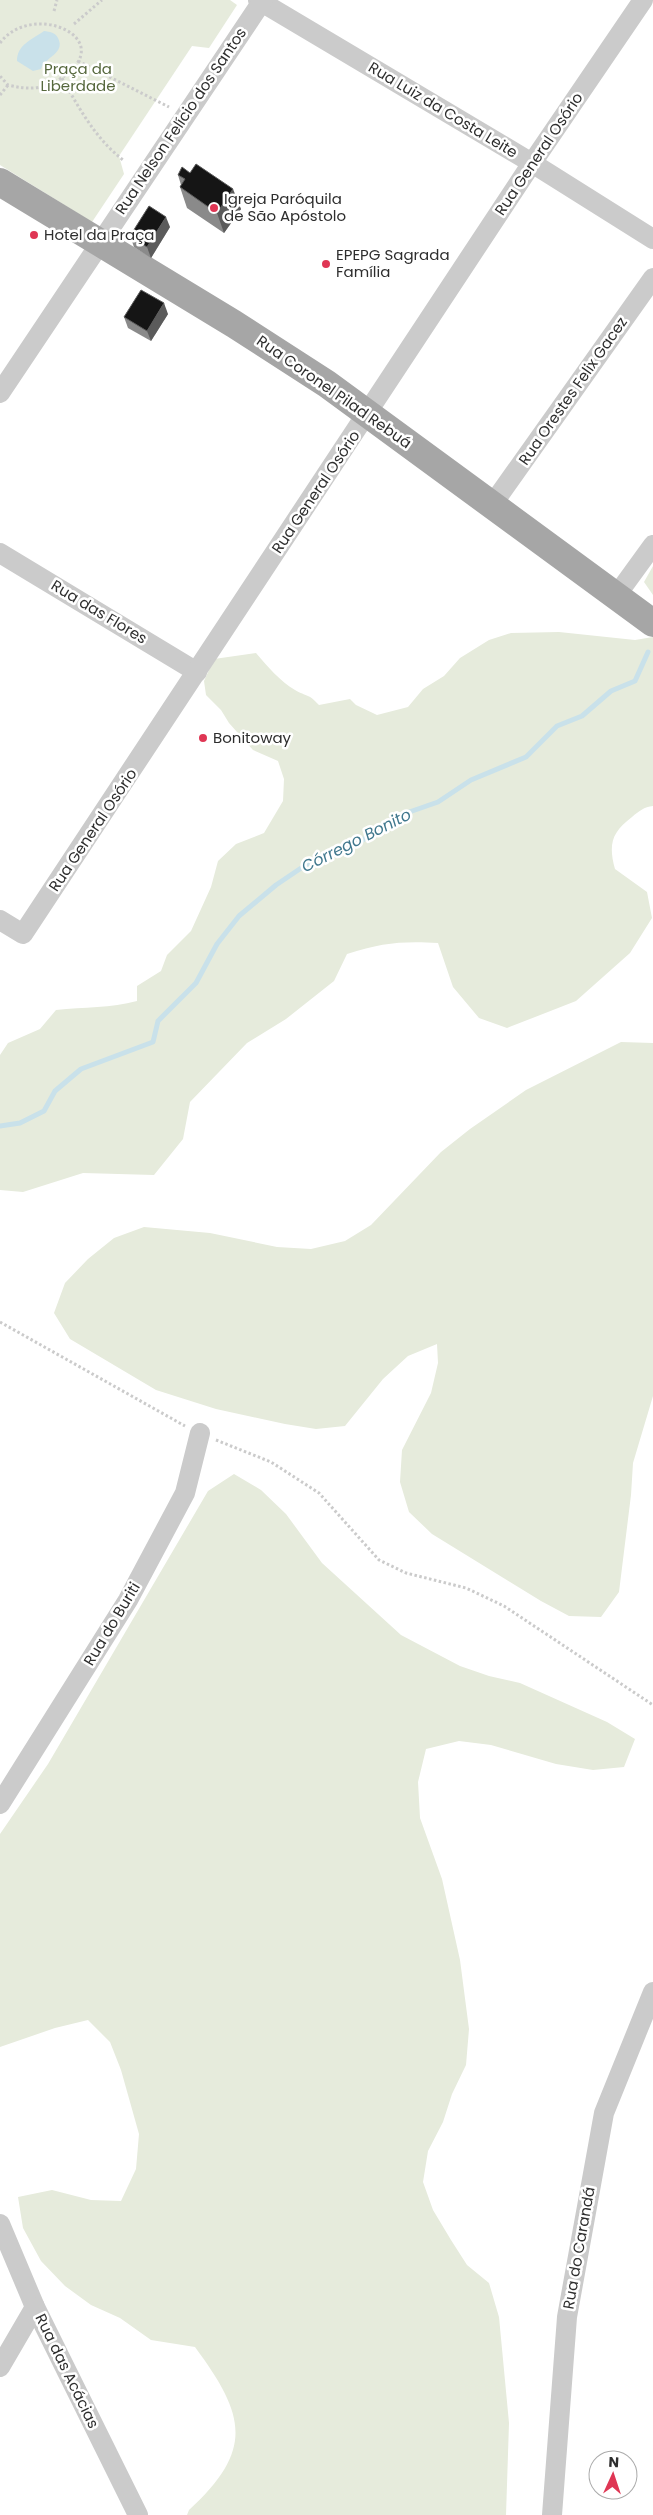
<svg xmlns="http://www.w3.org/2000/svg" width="653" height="2515" font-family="Poppins,sans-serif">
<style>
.green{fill:#e6ebdc}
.water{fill:#c9e1ea}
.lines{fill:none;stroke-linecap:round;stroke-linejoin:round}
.stream{stroke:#c9e1ea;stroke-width:5}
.path{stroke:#cbcbcb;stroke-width:3;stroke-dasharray:2.5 2.5;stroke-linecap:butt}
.minor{stroke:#cbcbcb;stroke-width:20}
.primary{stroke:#a6a6a6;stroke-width:28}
.wall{fill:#8a8a8a}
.shaded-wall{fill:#5b5b5b}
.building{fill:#151515;stroke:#5b5b5b}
.poi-dot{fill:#df3654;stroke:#fff;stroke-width:2}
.labels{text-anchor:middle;stroke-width:5;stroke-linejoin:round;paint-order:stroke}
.park-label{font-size:15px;fill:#56683d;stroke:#fff}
.street-label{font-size:15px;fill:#2e2e2e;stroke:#fff}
.poi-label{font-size:15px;fill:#2e2e2e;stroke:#fff;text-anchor:start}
.water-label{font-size:16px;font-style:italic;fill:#3f778d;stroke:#fff}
</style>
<rect width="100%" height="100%" fill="#fff"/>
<g class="green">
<path d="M0 0H230L237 5 209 48 192 46 119 156 124 174 92 222 0 165Z"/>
<path d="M653 566V616V595L644 582Z"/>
<path d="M559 632 635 640 653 637V806C644 807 639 811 632 817 612 832 608 844 615 869L647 892 652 918 630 953 576 1001 507 1028 479 1018 453 987 438 943C401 941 382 943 347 954L334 981 286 1019 247 1043 190 1102 183 1139 154 1175 83 1173 23 1192 0 1190V1055L8 1043 40 1029 56 1010C84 1007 111 1008 137 1001V986L161 971 167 955 191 931 211 887 218 861 236 844 264 833 283 801 284 779 278 761 253 750 229 723 221 710 206 695 204 681 214 659 256 653C268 667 280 681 295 690 307 697 308 693 319 705L350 699 356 705 377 715 408 707 423 689 444 676 460 658 489 640 511 633Z"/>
<path d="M621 1042 653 1043V1396L633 1463 631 1495 619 1592 601 1617 569 1616 541 1601 432 1534 409 1512 400 1482 402 1450 431 1393 438 1363 437 1344 408 1356 383 1379 345 1426 316 1429 285 1424 216 1409 156 1390 70 1339 54 1313 65 1283 88 1259 114 1238 144 1227 210 1233 277 1247 311 1249 345 1241 371 1225 441 1152 470 1129 526 1090Z"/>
<path d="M234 1474 261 1490 286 1514 322 1563 401 1635 460 1666 489 1676 520 1683 607 1722 635 1739 624 1767 593 1770 556 1764 491 1745 459 1741 426 1749 418 1782 420 1818 442 1879 460 1960 469 2029 466 2065 452 2094 443 2122 428 2151 423 2182 433 2210 451 2240 467 2265 489 2283 499 2317 509 2423 506 2515H187L189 2510C255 2449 245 2415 195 2347L151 2340 120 2318 91 2305 65 2286 41 2261 23 2228 18 2197 52 2190 91 2200 121 2201 136 2169 139 2134 121 2070 110 2042 88 2020 55 2028 0 2047V1834L48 1764 208 1491Z"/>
</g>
<path class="water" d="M44 31C50 32 55 32 58 38 66 53 45 57 41 69L33 71 17 61C17 45 31 40 44 31Z"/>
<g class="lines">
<path class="stream" d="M0 1126 20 1123 44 1111 55 1091 81 1069 153 1042 158 1021 196 983 217 944 239 916 276 885 316 858 360 842 395 817 438 802 471 780 526 757 557 726 582 716 611 691 635 681 648 652"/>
<g class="path">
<path d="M54 11 57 0"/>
<path d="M74 24 102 0"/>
<path d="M0 43C32 0 119 38 63 77 44 90 29 90 8 85L0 76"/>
<path d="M78 61 169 107"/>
<path d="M62 78C79 108 95 138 123 160"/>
<path d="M0 95 8 85"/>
<path d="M0 1322 185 1426"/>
<path d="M216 1440 271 1462 319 1493 379 1560 406 1573 466 1588 504 1606 653 1705"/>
</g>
<g class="minor">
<path d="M258 0 532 163 653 239"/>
<path d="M0 393 263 0"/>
<path d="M492 505 653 278"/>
<path d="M0 553 197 672"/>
<path d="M616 596 653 545"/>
<path d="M0 920 23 934 532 163 643 0"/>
<path d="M0 1804 128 1600 185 1493 200 1433"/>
<path d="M0 2224 35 2307 138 2515"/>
<path d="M0 2367 35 2307"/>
<path d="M552 2515 567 2317 604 2113 653 1992"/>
</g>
<path class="primary" d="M0 182 234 324 327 384 653 623"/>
</g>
<g class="wall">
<path d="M178 175 241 209 224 233 187 208 180 187 181 185Z"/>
<path d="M170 227 151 258 134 247 130 236Z"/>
<path d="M168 314 151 341 128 328 124 317Z"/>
</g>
<g class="shaded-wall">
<path d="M233 189 241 209 224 233 217 213Z"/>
<path d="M166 217 170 227 151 258 147 247Z"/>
<path d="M164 303 168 314 151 341 147 331Z"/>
</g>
<g class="building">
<path d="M196 164 233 189 217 213 180 187 185 179 178 175 182 167 190 173Z"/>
<path d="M149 206 166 217 147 247 130 236Z"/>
<path d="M141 290 164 303 147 331 124 317Z"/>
</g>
<g class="poi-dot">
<circle cx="214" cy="208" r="5"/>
<circle cx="34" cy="235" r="5"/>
<circle cx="326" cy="264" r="5"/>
<circle cx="203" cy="738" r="5"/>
</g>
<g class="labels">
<g class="park-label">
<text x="78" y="74">Praça da<tspan x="78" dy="17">Liberdade</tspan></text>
</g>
<g class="street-label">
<text transform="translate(443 110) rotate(31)" y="5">Rua Luiz da Costa Leite</text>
<text transform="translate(181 121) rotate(-56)" y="5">Rua Nelson Felício dos Santos</text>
<text transform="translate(539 154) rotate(-56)" y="5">Rua General Osório</text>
<text transform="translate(573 391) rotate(-55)" y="5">Rua Orestes Felix Gacez</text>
<text transform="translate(334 392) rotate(35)" y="5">Rua Coronel Pilad Rebuá</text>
<text transform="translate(316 492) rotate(-56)" y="5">Rua General Osório</text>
<text transform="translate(99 612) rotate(31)" y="5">Rua das Flores</text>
<text transform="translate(93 830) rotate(-56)" y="5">Rua General Osório</text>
<text transform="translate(112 1624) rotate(-59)" y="5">Rua do Buriti</text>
<text transform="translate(579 2248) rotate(-80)" y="5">Rua do Carandá</text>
<text transform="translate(67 2371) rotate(64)" y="5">Rua das Acácias</text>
</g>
<g class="poi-label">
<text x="224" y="204">Igreja Paróquila<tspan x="224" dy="17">de São Apóstolo</tspan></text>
<text x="44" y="240">Hotel da Praça</text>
<text x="336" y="260">EPEPG Sagrada<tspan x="336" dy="17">Família</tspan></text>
<text x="213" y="743">Bonitoway</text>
</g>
<g class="water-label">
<text transform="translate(356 840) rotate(-27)" y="6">Córrego Bonito</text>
</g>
</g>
<g transform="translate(613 2475) rotate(3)"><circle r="24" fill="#ffffff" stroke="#ababab"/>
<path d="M0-4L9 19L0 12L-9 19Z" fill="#df3654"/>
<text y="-8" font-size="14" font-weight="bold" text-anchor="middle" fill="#2e2e2e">N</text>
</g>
</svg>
